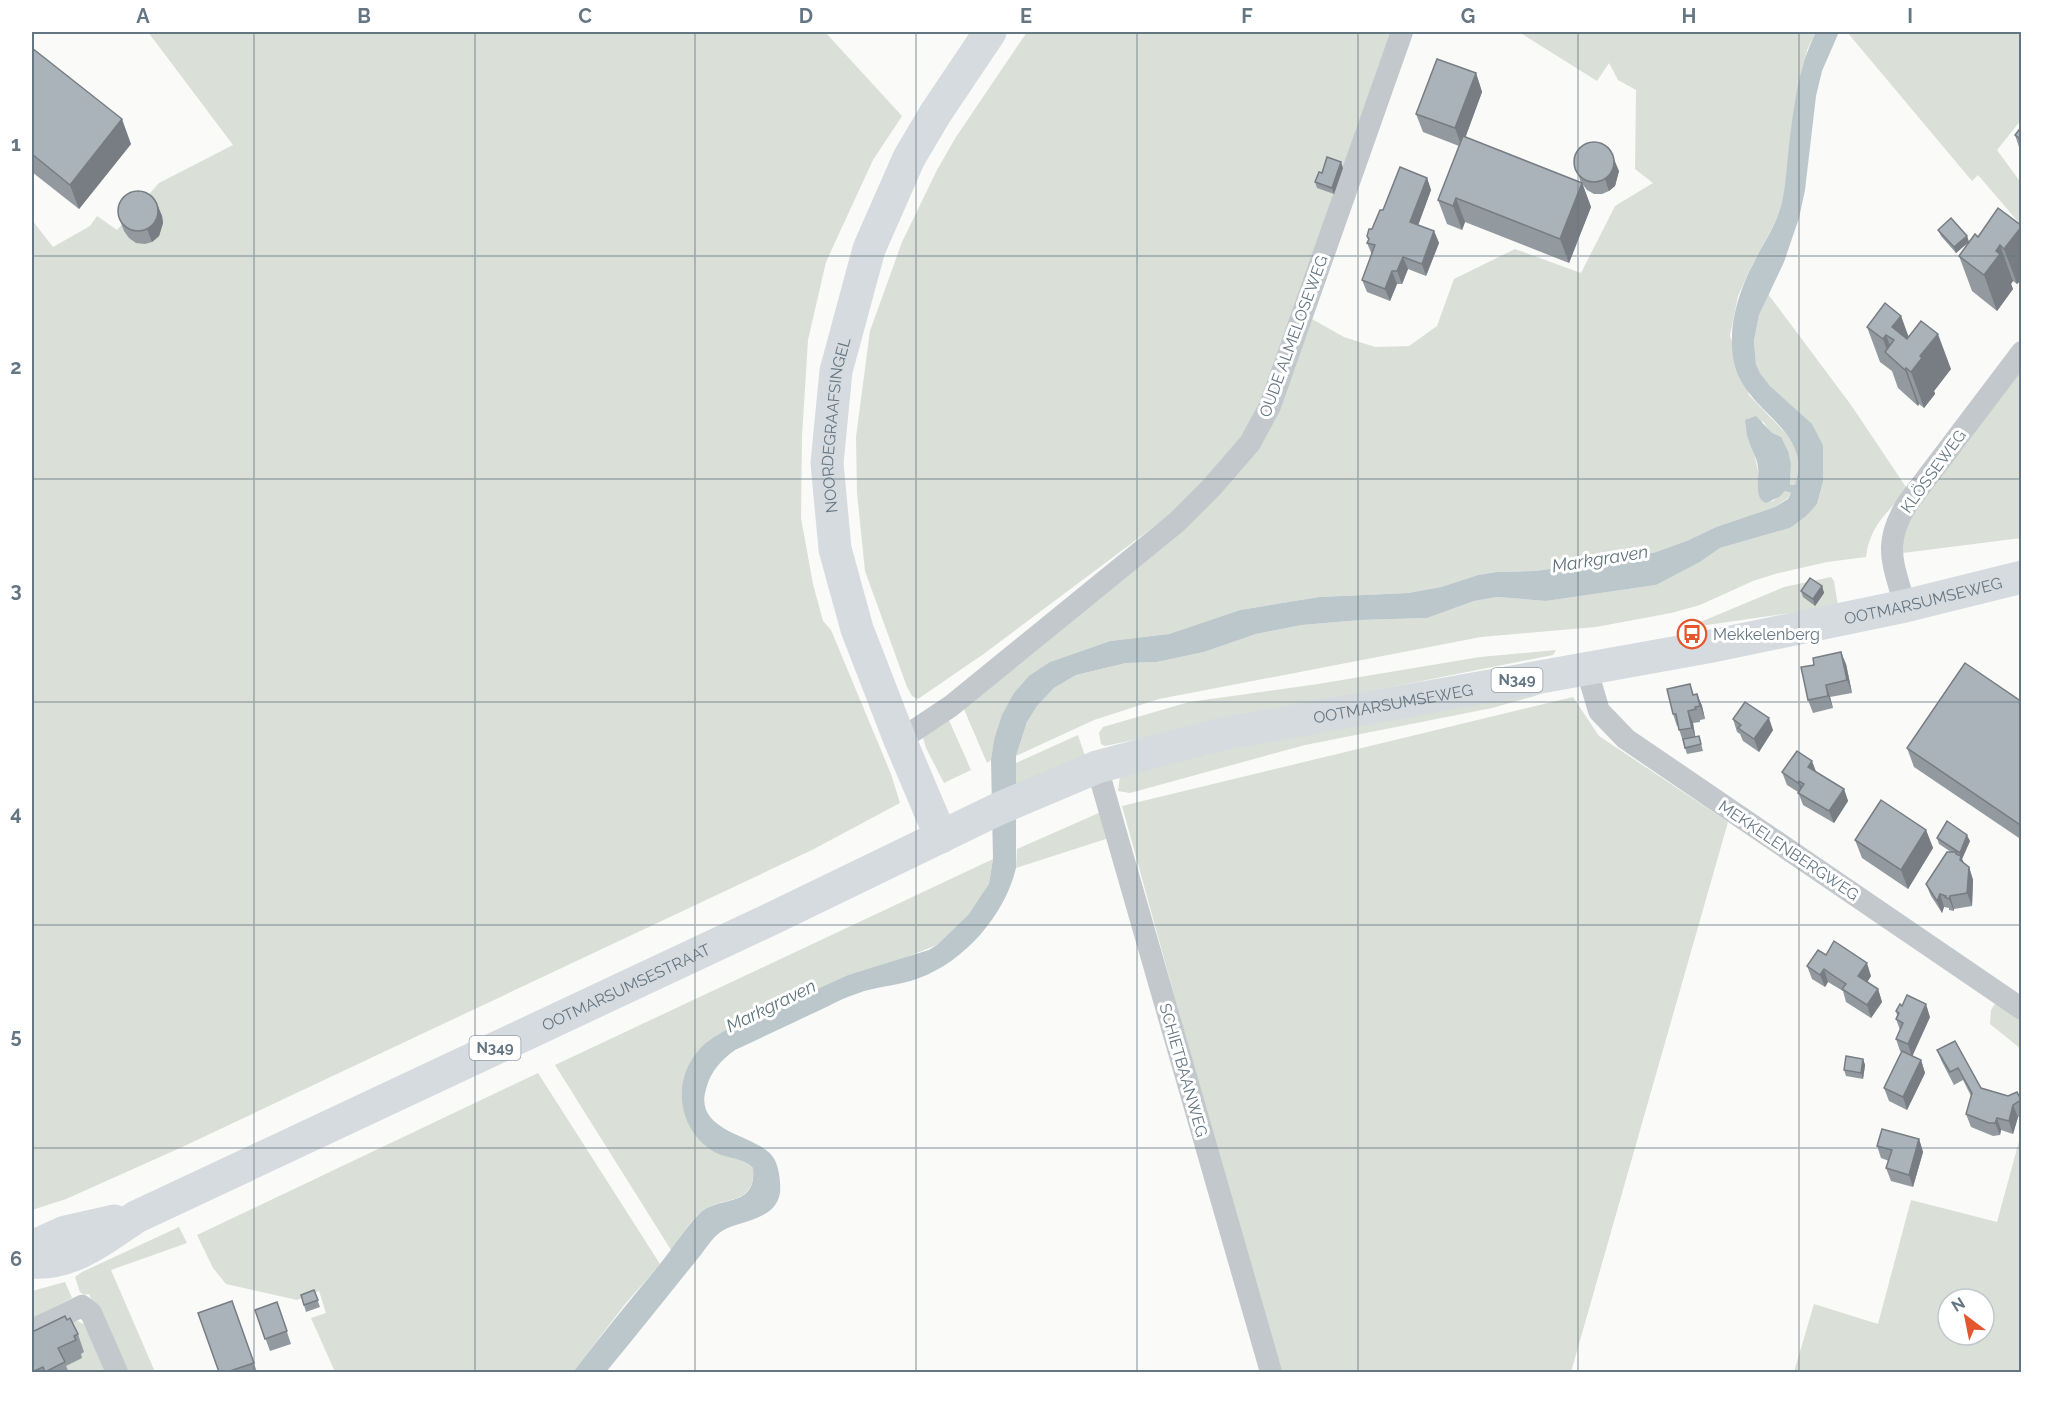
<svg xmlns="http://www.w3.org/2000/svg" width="2053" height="1404" font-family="Raleway,sans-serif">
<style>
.green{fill:#dadfd7;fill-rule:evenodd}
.water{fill:#bbc7cb}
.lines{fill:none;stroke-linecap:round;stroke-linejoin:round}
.street{stroke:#c3c8cc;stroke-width:22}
.secondary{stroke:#d6dbdf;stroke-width:33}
.primary{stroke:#d6dbdf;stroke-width:33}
.wall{fill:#929a9f}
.shaded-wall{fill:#777d82}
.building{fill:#aab3b9;stroke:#777d82;stroke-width:1.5}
.grid{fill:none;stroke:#657683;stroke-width:1.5;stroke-opacity:0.55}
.labels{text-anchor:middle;stroke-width:6;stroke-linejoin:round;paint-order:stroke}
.shield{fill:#fff;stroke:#939fa8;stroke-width:1.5}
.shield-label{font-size:15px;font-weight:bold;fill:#657683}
.street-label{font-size:16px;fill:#657683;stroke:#fff}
.poi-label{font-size:16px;fill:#657683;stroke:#fff;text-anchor:start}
.water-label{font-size:18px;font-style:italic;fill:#60757c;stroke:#fff}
.neatline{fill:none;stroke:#657683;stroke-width:2}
.grid-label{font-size:20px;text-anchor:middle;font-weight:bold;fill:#657683}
</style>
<rect width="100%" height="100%" fill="#fafaf8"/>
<g class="green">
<path d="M148 32H825L902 116 873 160 826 262 808 340 802 436 801 518 813 584 823 621 831 630 891 774 900 803 812 850 180 1148 66 1199 32 1210V220L53 247 90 226 97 216 117 230 159 183 233 145Z"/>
<path d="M1027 32H1400L1267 388 1245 435 1221 463 1172 513 985 653 918 699 912 696 907 687 865 571 857 493 856 437 870 331 902 242 937 170 956 137Z"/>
<path d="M1519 32H1816L1807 50 1784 194 1778 217 1754 261 1738 296 1730 336 1749 395 1792 440 1799 456 1800 469 1795 485H1790L1791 464 1763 421 1748 440 1754 452 1759 476 1772 502 1785 491 1791 493 1788 498 1775 507 1716 527 1689 540 1656 552 1624 559 1535 571 1495 572 1478 575 1441 587 1408 593 1319 597 1240 610 1169 634 1110 641 1050 662 994 740 991 760 987 763 963 707 1203 506 1312 319 1344 337 1375 347 1409 346 1437 326 1454 279 1515 249 1581 273 1615 206 1653 183 1635 169 1636 90 1618 80 1609 63 1597 81Z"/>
<path d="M1847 32H2021V120L1997 150 2021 183V225L1978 175 1972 181Z"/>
<path d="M1768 294 1851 405 1908 490C1888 511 1869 527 1866 557L1827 562 1775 574 1753 581 1700 605 1671 613 1596 627 1481 637 1159 699 1094 720 1016 756 1027 722 1037 706 1054 688 1076 675 1126 663 1157 662 1204 652 1256 634 1302 625 1361 620 1427 618 1474 601 1497 597 1546 601 1656 585 1700 562 1720 548 1790 528 1817 504 1823 482V445L1811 424 1770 386 1760 373 1756 364 1754 341 1759 315Z"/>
<path d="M2021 362V538L1903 553 1901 544 1911 509Z"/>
<path d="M1831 577 1834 581 1838 606 1686 628 1784 587Z"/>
<path d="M1556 650 1553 655 1266 712 1105 746 1101 744 1099 733 1103 727 1189 702 1318 684 1480 657Z"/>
<path d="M1559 685 1535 696 1492 708 1305 745 1130 793 1118 791 1120 775 1217 748Z"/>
<path d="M1573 697 1599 736 1728 822 1571 1372H1278L1122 806Z"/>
<path d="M948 718 971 770 944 783 926 748 923 738Z"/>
<path d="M1078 735 1085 756 1015 787 1016 763Z"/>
<path d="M1101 812 1109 838 1016 868 1017 849Z"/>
<path d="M993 859 989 884 982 896 969 914 937 945 902 959 848 975 724 1031 708 1041 682 1090 738 1158 753 1168C756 1208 721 1195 701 1212 689 1222 680 1238 671 1250L555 1065Z"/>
<path d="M1996 1002 2021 1019V1049L1990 1024 1991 1010Z"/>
<path d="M538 1073 660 1264 626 1303 573 1372H335L311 1318 326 1313 319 1291 297 1300 226 1284 213 1268 197 1235Z"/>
<path d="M2021 1134V1372H1794L1814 1304 1878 1324 1911 1200 1997 1222ZM1948 1299H1984V1335H1948Z"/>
<path d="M179 1227 187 1243 111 1270 155 1372H123L89 1294 84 1295 80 1292 75 1277 82 1272Z"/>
<path d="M65 1282 72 1298 32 1318V1291Z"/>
<path d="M75 1320 84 1324 107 1372H32Z"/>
</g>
<path class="water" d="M1816 32H1839L1822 71 1816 96 1805 190 1799 218 1784 262 1759 315 1754 341 1756 364 1760 373 1770 386 1812 424 1823 445V482L1817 504 1806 516 1790 528 1720 548 1700 562 1656 585 1546 601 1497 597 1474 601 1427 618 1361 620 1302 625 1256 634 1204 652 1157 662 1126 663 1076 675 1054 688 1037 706 1027 722 1016 756V868C1005 915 964 962 919 978 899 986 876 986 856 994 843 998 831 1005 818 1011 790 1024 763 1037 735 1050 720 1061 711 1071 706 1089 693 1133 757 1134 773 1157 779 1165 781 1183 780 1193 775 1221 740 1220 722 1231 712 1237 703 1253 695 1262 665 1299 636 1336 606 1372H573C601 1336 630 1300 660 1264 673 1248 685 1228 700 1213 719 1195 757 1209 753 1168 741 1156 724 1159 711 1150 678 1127 672 1082 698 1051 705 1042 714 1037 724 1031L848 975 929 950 937 945 969 914 989 884 993 859 991 760 994 740 1002 715 1014 693 1029 676 1050 662 1110 641 1169 634 1240 610 1319 597 1408 593 1441 587 1478 575 1496 572 1535 571 1624 559 1656 552 1689 540 1716 527 1775 507 1788 499 1791 493 1785 491 1779 497 1766 503C1753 498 1760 479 1758 467 1757 457 1751 449 1748 439 1746 433 1746 426 1745 420L1756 416 1772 433 1781 437 1788 451 1791 464 1790 485H1795C1815 429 1744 413 1734 362 1727 328 1738 293 1754 262 1761 247 1771 233 1777 218 1785 198 1786 176 1788 155 1793 113 1797 70 1816 32Z"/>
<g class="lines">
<g class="street">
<path d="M1905 606C1893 562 1882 545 1907 504L2022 352"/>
<path d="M1586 667 1599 711 1626 739 2022 1009"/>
<path d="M900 740 951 706 1177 522 1211 488 1250 443 1270 406 1402 32"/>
<path d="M1097 767 1271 1372"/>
<path d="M32 1330 82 1306 91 1313 117 1372"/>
</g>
<path class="secondary" id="s1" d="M941 837 900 740 857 629 835 549 827 463 836 371 869 249 909 158 935 114 990 32"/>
<g class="primary">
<path d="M32 1247 65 1232 114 1221"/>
<path id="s2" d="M32 1262C72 1265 105 1238 136 1217L771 919 998 809 1097 767 1217 735 1707 647 1905 606 2022 577"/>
</g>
</g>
<g class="wall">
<path d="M32 48 131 144 79 209 32 172Z"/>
<path d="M1476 73 1482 92 1465 137 1581 183 1575 165 1619 171 1615 186 1609 191 1602 194H1594L1587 190 1583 185 1591 207 1569 263 1465 222 1462 230 1447 224 1438 200 1459 146 1423 132 1416 114Z"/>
<path d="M2022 126V149L2019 147 2015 135Z"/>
<path d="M1343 168 1334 194 1317 188 1315 182 1322 173Z"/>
<path d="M1427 178 1431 190 1418 225 1434 231 1439 243 1426 276 1408 269 1402 284H1397L1390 301 1367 292 1362 280 1372 255 1367 243 1368 240 1367 236 1372 229 1383 210Z"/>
<path d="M157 204 162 216 163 223 159 236 152 242 145 244 136 243 129 238 124 231 119 218Z"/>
<path d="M2022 225V279L2017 284 2013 281 2011 284 2013 289 1997 311 1972 291 1959 256 1968 242 1956 253 1941 236 1938 230 1967 236 1969 242 1978 237Z"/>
<path d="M1901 316 1908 337 1951 369 1934 391 1935 394 1924 408 1919 404 1918 406 1898 388 1892 371 1880 362 1867 327Z"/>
<path d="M1822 586 1824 593 1815 606 1803 597 1801 591Z"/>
<path d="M1846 664 1852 693 1830 697 1833 708 1813 713 1808 700Z"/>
<path d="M1697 694 1702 706 1705 719 1700 720V722L1693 723 1695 737 1699 736 1703 751 1687 754 1678 726H1677L1673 714 1695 695Z"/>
<path d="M2022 702V840L1914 767 1907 748Z"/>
<path d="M1733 719 1773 730 1759 752 1743 741 1740 734 1737 732Z"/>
<path d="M1782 772H1816L1844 789 1848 801 1834 823 1803 805 1798 792 1787 785Z"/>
<path d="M1926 830 1933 848 1908 889 1862 858 1855 840Z"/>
<path d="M1937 838 1970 841 1962 859 1964 863 1969 867 1973 880 1972 906 1954 909V911L1949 910V908L1944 907 1942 913 1931 896 1926 884 1951 852 1939 844Z"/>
<path d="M1826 955 1871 976 1867 982 1878 989 1882 1002 1871 1018 1846 1002 1843 991 1828 982 1825 987 1812 979 1807 966Z"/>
<path d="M1896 1011 1930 1017 1912 1056 1921 1060 1925 1073 1907 1110 1889 1101 1884 1088 1902 1052 1900 1051 1896 1039 1900 1030 1896 1019 1897 1015Z"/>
<path d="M1937 1050 1981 1088 2008 1096 2017 1092 2022 1101V1115L2018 1117 2013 1134 2001 1130 2000 1135 1993 1136 1971 1127 1966 1114 1971 1096 1963 1080 1954 1085 1942 1062Z"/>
<path d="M1863 1059 1865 1065 1863 1079 1846 1076 1844 1070Z"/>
<path d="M1919 1139 1923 1152 1913 1187 1891 1181 1886 1168 1889 1161 1881 1158 1877 1146Z"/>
<path d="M314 1290 320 1307 306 1312 301 1295Z"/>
<path d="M232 1301 257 1372H219Z"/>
<path d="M277 1302 291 1344 270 1351 255 1310Z"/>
<path d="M67 1320 78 1334 84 1352 81 1354 82 1358 66 1366 69 1372H32Z"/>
</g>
<g class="shaded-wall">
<path d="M1476 73 1482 92 1462 147 1455 128Z"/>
<path d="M122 119 131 144 79 209 70 185Z"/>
<path d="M1614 159 1619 171 1615 186 1609 191 1605 179Z"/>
<path d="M1341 162 1343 168 1334 194 1332 188Z"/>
<path d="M1427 178 1431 190 1415 234 1410 222Z"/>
<path d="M1582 183 1591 207 1569 263 1560 239Z"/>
<path d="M1456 198 1465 222 1462 230 1453 206Z"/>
<path d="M157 204 162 216 163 223 159 236 152 242 147 229Z"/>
<path d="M2022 226V279L2017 284 2004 249Z"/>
<path d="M1434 231 1439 243 1426 276 1422 264Z"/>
<path d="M1967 236 1969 242 1956 253 1954 247Z"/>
<path d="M2000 245 2013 281 2011 284 2013 289 1997 311 1984 275 1996 251Z"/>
<path d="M1403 257 1408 269 1402 284 1397 271Z"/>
<path d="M1392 271 1397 284 1390 301 1385 289Z"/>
<path d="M1901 316 1914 351 1892 327Z"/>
<path d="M1938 334 1951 369 1934 391 1935 394 1924 408 1911 372 1920 356Z"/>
<path d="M1886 335 1896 362 1889 356 1883 339Z"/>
<path d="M1906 368 1919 404 1918 406 1905 370Z"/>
<path d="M1822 586 1824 593 1815 606 1813 599Z"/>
<path d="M1841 652 1846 664 1852 693 1847 680Z"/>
<path d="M1826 685 1830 697 1833 708 1828 696Z"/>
<path d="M1697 694 1702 706 1705 719 1700 706Z"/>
<path d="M1688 711 1693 723 1696 740 1692 728Z"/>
<path d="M1769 718 1773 730 1759 752 1754 739Z"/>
<path d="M1812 761 1817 774 1808 767Z"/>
<path d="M1799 781 1804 793 1803 795 1798 783Z"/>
<path d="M1844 789 1848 801 1834 823 1829 811Z"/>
<path d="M1926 830 1933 848 1908 889 1901 870Z"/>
<path d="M1967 835 1970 841 1962 859 1966 868 1960 860 1961 856 1960 853Z"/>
<path d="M1969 867 1973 880 1972 906 1967 893Z"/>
<path d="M1940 894 1944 907 1942 913 1937 901Z"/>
<path d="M1950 896 1954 909V911L1949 899Z"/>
<path d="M1867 963 1871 976 1863 989 1858 976Z"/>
<path d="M1824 969 1828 982 1825 987 1820 975Z"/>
<path d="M1878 989 1882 1002 1871 1018 1867 1005Z"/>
<path d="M1926 1004 1930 1017 1912 1057 1908 1044Z"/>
<path d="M1863 1059 1865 1065 1863 1079 1861 1073Z"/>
<path d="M1921 1060 1925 1073 1907 1110 1903 1097Z"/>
<path d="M2013 1105 2018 1117 2013 1134 2009 1121Z"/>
<path d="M1997 1118 2001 1130 2000 1135 1995 1123Z"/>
<path d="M1919 1139 1923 1152 1913 1187 1909 1175Z"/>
</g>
<g class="building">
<path d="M32 48 122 119 70 185 32 154Z"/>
<path d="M1437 59 1476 73 1455 128 1416 114Z"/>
<path d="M2022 126V140L2015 135Z"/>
<path d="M1463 136 1582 183 1560 239 1456 198 1453 206 1438 200Z"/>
<circle cx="1594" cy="162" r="20"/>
<path d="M1327 157 1341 162 1332 188 1315 182 1319 172 1322 173Z"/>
<path d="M1400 167 1427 178 1410 222 1434 231 1422 264 1403 257 1397 271H1392L1385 289 1362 280 1375 245 1367 243 1369 239 1367 236 1369 229H1372L1380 210H1383Z"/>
<circle cx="138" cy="211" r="20"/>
<path d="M1998 208 2022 226 2004 249 2000 245 1996 251 2000 254 1984 275 1959 256 1975 234 1978 237Z"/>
<path d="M1951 218 1967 236 1954 247 1938 230Z"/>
<path d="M1885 303 1901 316 1892 327 1907 339 1921 321 1938 334 1920 356 1922 358 1911 372 1906 368 1905 370 1885 352 1894 340 1886 335 1883 339 1867 327Z"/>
<path d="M1810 578 1822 586 1813 599 1801 591Z"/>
<path d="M1841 652 1847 680 1826 685 1828 696 1808 700 1801 667 1814 665 1813 658Z"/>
<path d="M1965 663 2022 702V826L1907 748Z"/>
<path d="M1690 684 1693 695 1697 694 1700 706 1695 707 1696 709 1688 711 1692 728 1679 730 1676 714H1673L1667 689Z"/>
<path d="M1745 702 1769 718 1754 739 1738 728 1741 725 1733 719Z"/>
<path d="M1699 736 1701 744 1685 748 1683 739Z"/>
<path d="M1797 751 1812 761 1808 767 1844 789 1829 811 1798 793 1804 784 1799 781 1798 783 1782 772Z"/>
<path d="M1881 800 1926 830 1901 870 1855 840Z"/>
<path d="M1947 821 1967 835 1960 853 1937 838Z"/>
<path d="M1947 852H1956V854L1961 856 1960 860 1969 867 1967 893 1950 896 1949 899 1945 897 1946 896 1940 894 1937 901 1926 884Z"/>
<path d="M1834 941 1867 963 1858 976 1878 989 1867 1005 1842 989 1846 984 1834 976 1824 969 1820 975 1807 966 1818 950 1826 955Z"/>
<path d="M1907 995 1926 1004 1908 1044 1896 1039 1903 1023 1896 1019 1899 1013 1896 1011 1900 1004 1902 1006Z"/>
<path d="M1955 1041 1981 1088 2008 1096 2017 1092 2021 1100 2013 1105 2009 1121 1997 1118 1995 1123H1989L1966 1114 1972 1093 1958 1068 1950 1072 1937 1050Z"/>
<path d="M1902 1051 1921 1060 1903 1097 1884 1088Z"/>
<path d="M1846 1056 1863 1059 1861 1073 1844 1070Z"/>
<path d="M1882 1129 1919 1139 1909 1175 1886 1168 1892 1150 1877 1146Z"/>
<path d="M314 1290 318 1300 304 1305 301 1295Z"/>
<path d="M232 1301 254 1363 227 1372H219L198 1313Z"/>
<path d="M277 1302 287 1331 265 1339 255 1310Z"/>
<path d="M65 1316 67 1320 70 1318 78 1334 74 1336 76 1340 58 1348 65 1362 45 1372 43 1367 32 1372V1332Z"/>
</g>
<path class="grid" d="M254 32V1372M475 32V1372M695 32V1372M916 32V1372M1137 32V1372M1358 32V1372M1578 32V1372M1799 32V1372M32 256H2022M32 479H2022M32 702H2022M32 925H2022M32 1148H2022"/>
<defs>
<g id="bus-ring" transform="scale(1.5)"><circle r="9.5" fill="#fff" stroke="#e4572e" stroke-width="1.5"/><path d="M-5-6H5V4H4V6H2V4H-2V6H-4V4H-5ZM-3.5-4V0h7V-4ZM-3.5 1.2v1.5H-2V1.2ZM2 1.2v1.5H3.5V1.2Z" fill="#e4572e"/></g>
</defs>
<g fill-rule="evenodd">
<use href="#bus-ring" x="1692" y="634"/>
</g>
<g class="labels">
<g class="shield">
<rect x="1491.5" y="668" width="51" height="24" rx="4.5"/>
<rect x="469.5" y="1036" width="51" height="24" rx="4.5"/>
</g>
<g class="shield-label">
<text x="1517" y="685">N349</text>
<text x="495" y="1053">N349</text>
</g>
<g class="street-label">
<text transform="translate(1293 336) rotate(-70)" y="6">OUDE ALMELOSEWEG</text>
<text dy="6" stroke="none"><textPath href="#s1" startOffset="432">NOORDEGRAAFSINGEL</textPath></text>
<text transform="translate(1933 471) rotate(-54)" y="6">KLÖSSEWEG</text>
<text dy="6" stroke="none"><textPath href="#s2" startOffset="2020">OOTMARSUMSEWEG</textPath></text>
<text dy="6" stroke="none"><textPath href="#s2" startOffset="1480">OOTMARSUMSEWEG</textPath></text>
<text transform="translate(1789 850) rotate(34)" y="6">MEKKELENBERGWEG</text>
<text dy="6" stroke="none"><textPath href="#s2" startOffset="657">OOTMARSUMSESTRAAT</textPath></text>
<text transform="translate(1184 1070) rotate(74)" y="6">SCHIETBAANWEG</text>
</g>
<g class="poi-label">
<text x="1713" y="640">Mekkelenberg</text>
</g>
<g class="water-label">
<text transform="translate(1600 559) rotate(-9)" y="6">Markgraven</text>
<text transform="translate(771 1006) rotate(-26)" y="6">Markgraven</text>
</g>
</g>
<rect width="2053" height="1404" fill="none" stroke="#ffffff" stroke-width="66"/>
<g transform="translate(1966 1317) rotate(328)"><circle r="28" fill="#ffffff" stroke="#c1c8cd" stroke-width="1.5"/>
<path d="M0-4.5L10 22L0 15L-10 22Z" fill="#e4572e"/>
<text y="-9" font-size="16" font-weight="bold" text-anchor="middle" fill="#657683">N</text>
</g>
<rect x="33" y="33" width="1987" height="1338" class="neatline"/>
<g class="grid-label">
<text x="143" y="23">A</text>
<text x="364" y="23">B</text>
<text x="585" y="23">C</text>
<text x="806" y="23">D</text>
<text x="1026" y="23">E</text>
<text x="1247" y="23">F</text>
<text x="1468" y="23">G</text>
<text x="1689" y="23">H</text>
<text x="1910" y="23">I</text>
<text x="16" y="151">1</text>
<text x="16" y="374">2</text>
<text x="16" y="597">3</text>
<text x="16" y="820">4</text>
<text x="16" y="1043">5</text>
<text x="16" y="1266">6</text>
</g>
</svg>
